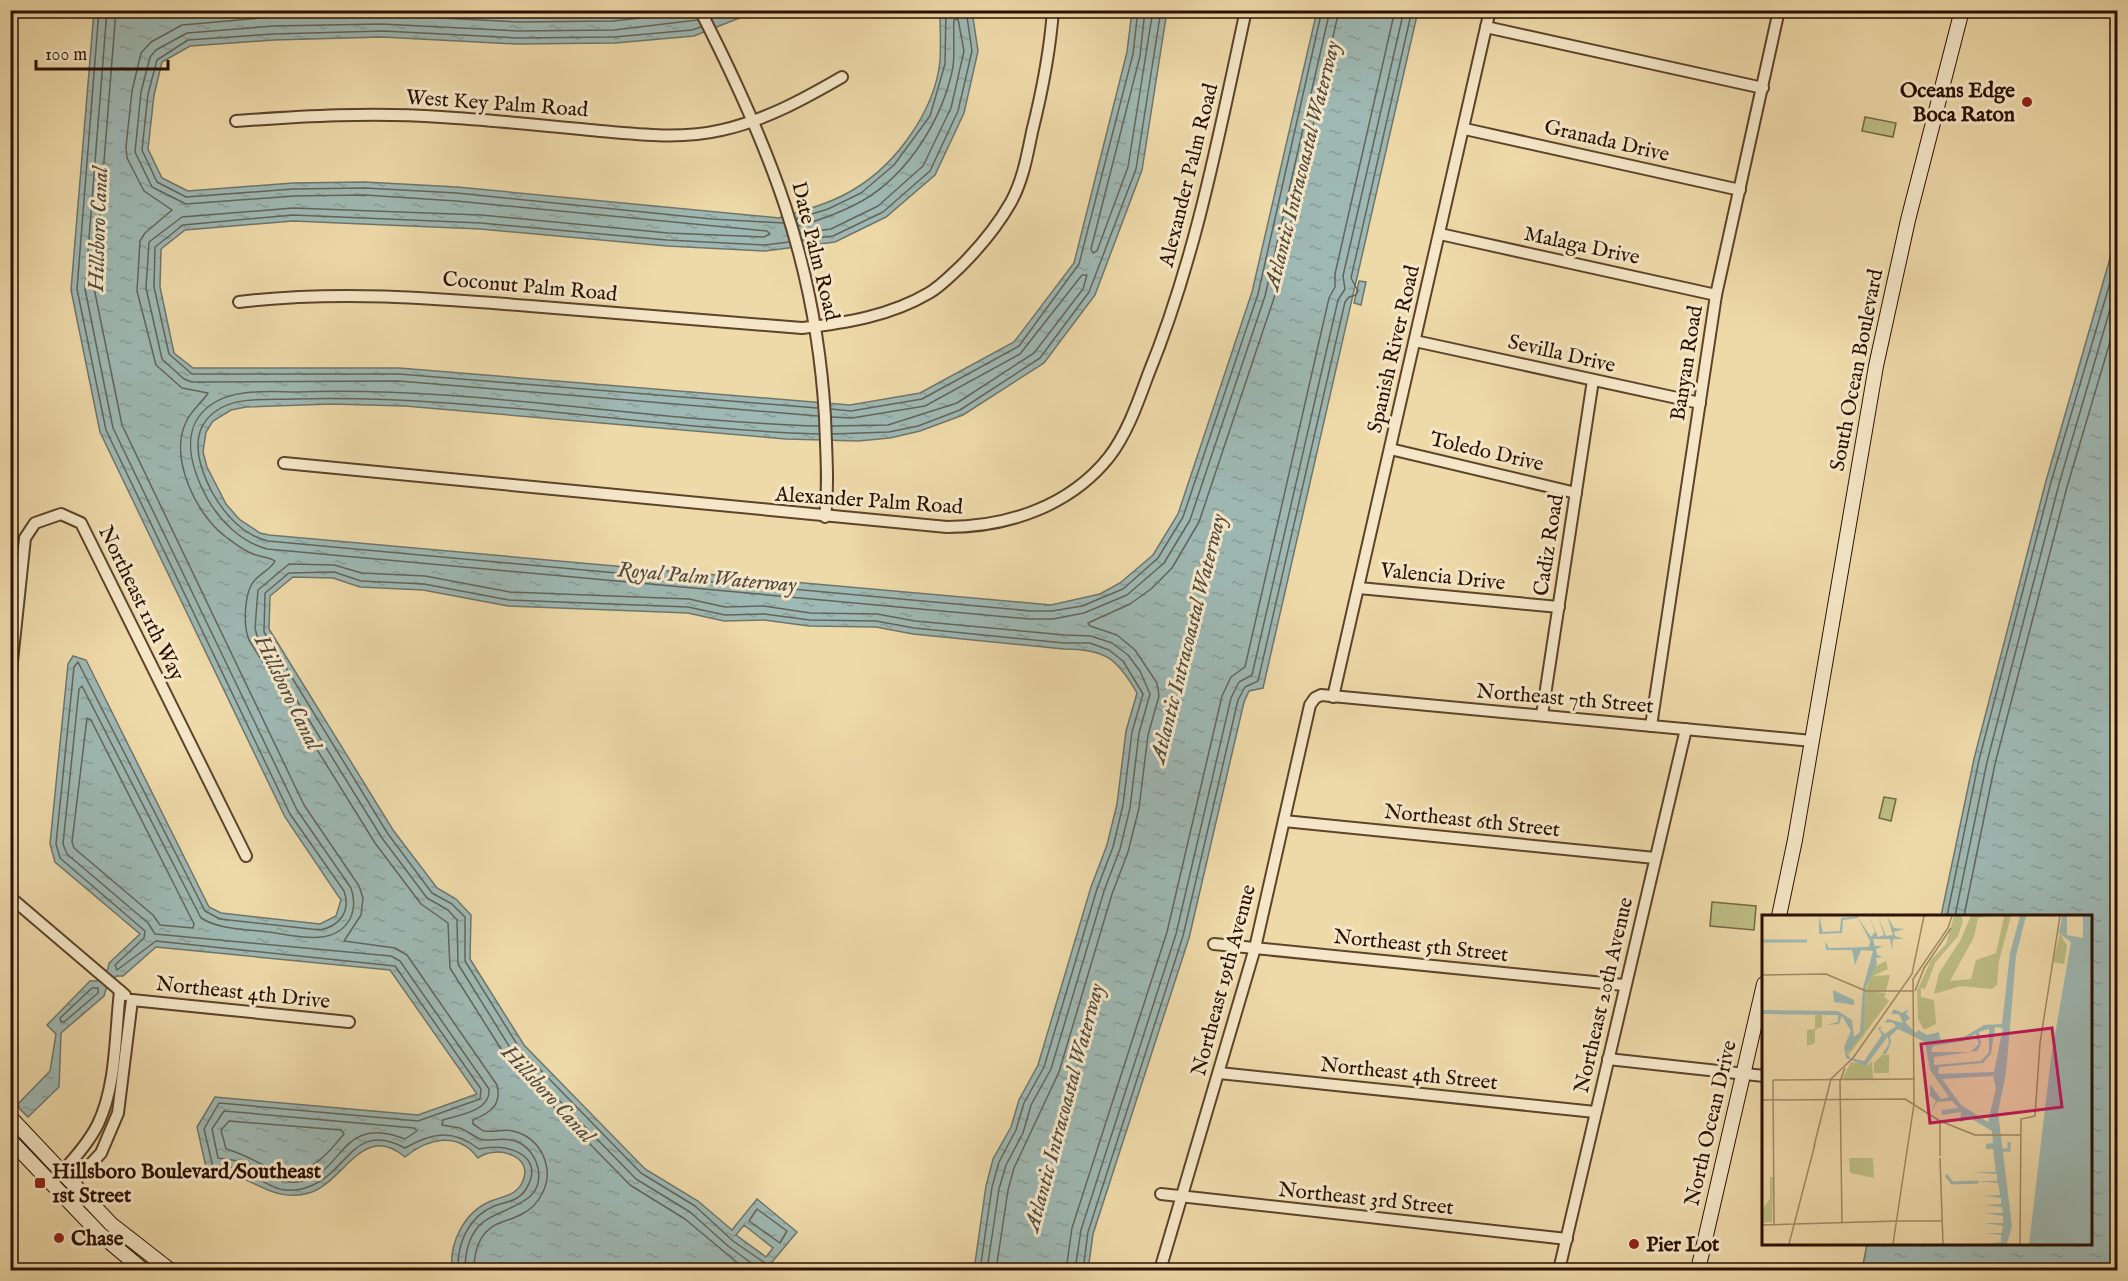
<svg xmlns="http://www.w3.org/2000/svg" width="2128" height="1281" font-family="'IM FELL English',serif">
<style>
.grass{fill:#bdbe85;stroke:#746842;stroke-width:1.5}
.water{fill:url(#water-ripples);stroke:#70756b;stroke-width:1.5;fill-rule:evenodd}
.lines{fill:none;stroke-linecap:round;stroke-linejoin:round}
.shore{stroke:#64645a;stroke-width:1.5}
.minor-casing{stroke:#5c432a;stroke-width:14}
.secondary-casing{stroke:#2b1100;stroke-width:16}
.minor{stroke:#f4e6c7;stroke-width:10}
.secondary{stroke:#f4e6c7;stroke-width:14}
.poi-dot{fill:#8f2418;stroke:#f4e6c7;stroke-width:2}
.labels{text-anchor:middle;stroke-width:6;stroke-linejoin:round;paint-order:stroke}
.poi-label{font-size:21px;font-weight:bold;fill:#2b1100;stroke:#f4e6c7;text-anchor:start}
.street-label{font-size:21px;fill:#2b1100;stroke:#f4e6c7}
.water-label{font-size:22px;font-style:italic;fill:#534b3f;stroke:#f4e6c7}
.inset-river{fill:none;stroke:#9eb8b3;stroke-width:3}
.inset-road{fill:none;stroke:#a08965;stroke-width:1.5}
.view{fill:#c2185b;fill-opacity:0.15;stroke:#c2185b;stroke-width:3}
.inset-edge{fill:none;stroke:#2b1100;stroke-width:3}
</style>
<defs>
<pattern id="water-ripples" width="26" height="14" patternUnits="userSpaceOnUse" patternTransform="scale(1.5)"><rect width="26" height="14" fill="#9eb8b3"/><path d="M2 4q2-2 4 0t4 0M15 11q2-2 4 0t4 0" fill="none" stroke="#889d98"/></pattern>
</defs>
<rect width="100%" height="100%" fill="#eed9a9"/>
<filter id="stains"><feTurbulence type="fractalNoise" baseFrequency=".00333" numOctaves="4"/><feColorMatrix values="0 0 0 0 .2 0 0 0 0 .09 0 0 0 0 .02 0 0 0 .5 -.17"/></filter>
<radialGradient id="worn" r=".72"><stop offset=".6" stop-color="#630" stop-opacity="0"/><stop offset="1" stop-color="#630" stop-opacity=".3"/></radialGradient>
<g class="grass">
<path d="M1865 117 1896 123 1893 137 1862 131Z"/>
<path d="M1884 797 1896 799 1891 821 1879 818Z"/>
<path d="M1712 902 1756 906 1754 930 1710 926Z"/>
</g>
<g class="water">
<path d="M94 11H757L694 36 615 43 517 44 382 37 274 40 190 46 162 62 154 95 148 149 162 178 188 191 293 183 365 182 457 187 779 218C805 210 833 203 856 188 897 163 935 110 940 61 941 45 940 27 940 11H972L978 51 964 113 935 175 886 217 835 242 765 251 667 246 480 229 293 221 185 230 161 249 160 287 174 353 193 368H399L850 405 920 393 1014 342 1074 263 1127 52 1132 11H1167L1142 170 1095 295 1044 363 963 415 920 431 890 438 858 441 786 439 405 406 331 404 246 407 231 410 213 421 206 432 203 452 207 467 226 504 239 519 260 533 269 535 1051 605 1100 594 1120 583 1153 555 1178 514 1252 292 1317 11H1418L1263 688 1249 691 1244 702 1189 938 1093 1234 1088 1270H974L986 1186 993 1159 1011 1127 1019 1100 1038 1065 1091 887 1107 845 1117 804 1126 731 1137 693C1117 658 1105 649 1064 649L913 634 876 627 809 626 764 620 724 621 688 613 508 606 423 590 360 587 333 578 293 577 270 596 269 629 393 830 437 888 456 899 471 915 470 959 524 1045 645 1169 698 1201 732 1230 757 1199 797 1232 772 1262 778 1270H452C449 1243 464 1212 491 1201 503 1196 515 1196 522 1183 536 1156 496 1144 478 1158 458 1131 428 1138 405 1157 362 1121 345 1182 309 1193 265 1206 238 1160 208 1176L197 1127 215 1097 418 1115 477 1094 390 970 156 947 123 976H116L106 989 104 996 61 1033 59 1087 28 1117 20 1109 18 1104 50 1071 56 1034 47 1025 90 981H97L108 969 109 963 140 934 55 862 50 844 68 664 73 656 86 660 209 907 221 913 320 924 336 916 341 900 285 817 100 432 71 290ZM744 1225 773 1248 766 1257 736 1235Z"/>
<path d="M2117 234V1270H1862L1867 1244H2090V916H1941L1974 759 2046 481Z"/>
<path d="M1359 281 1366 282 1361 305 1354 303Z"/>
</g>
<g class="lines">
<g class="shore">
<path d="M99 10 77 289 106 430 290 814 344 891C351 911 340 926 320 930L220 919 205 911 78 662 74 667 56 844 60 858 145 931 144 938 115 965 117 970 156 941 395 966 481 1089 480 1099 418 1121 219 1103 204 1129 213 1167C222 1167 231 1166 240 1169 265 1179 276 1198 308 1187 349 1173 352 1120 405 1148 433 1132 453 1129 479 1149 506 1142 547 1155 526 1189 519 1201 506 1202 494 1206 468 1217 457 1244 458 1270"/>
<path d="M107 10 85 289 113 428 297 810 351 888C355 899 355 908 350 919 334 948 295 935 268 932 246 929 220 930 201 918L82 686 79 689 63 844 67 854 148 923 155 934 391 956 400 961 489 1089C491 1111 459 1115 443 1120L442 1125C447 1126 454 1127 460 1128 467 1131 473 1136 480 1139 488 1143 505 1135 520 1143 529 1148 536 1158 538 1168 546 1208 496 1206 478 1227 467 1240 465 1255 465 1270"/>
<path d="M116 10 94 288 122 425 304 805 359 886 363 898 361 915 344 941 395 948 407 955 497 1085C502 1105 490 1113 473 1120V1124C475 1125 481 1130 484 1131 499 1133 507 1126 524 1135 535 1141 543 1152 546 1164 551 1183 540 1205 522 1214 510 1221 496 1221 486 1232 476 1243 474 1257 474 1270"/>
<path d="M1145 10 1140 56 1091 249 1093 253 1097 251 1128 167 1153 10"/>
<path d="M694 12 613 21 518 22 382 15 272 17 182 25 151 42 141 53 132 91 126 147 127 158 144 191 172 210 145 233 140 241 137 291 156 365 182 388 208 393C202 403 191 410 186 422 169 458 196 515 226 537 234 543 244 551 253 554 260 557 269 557 275 561 271 569 261 573 255 580 244 591 243 626 249 640L375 843 421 904 448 923 450 968 508 1060 630 1185 685 1219 746 1270"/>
<path d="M697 20 614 30 518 31 382 24 273 26 187 33 156 50 150 57 141 92 135 152 152 187 186 204 294 196 365 195 456 201 767 231 770 234 764 237 668 233 481 215 293 208 182 217 149 242 146 288 162 359 184 379 192 382 399 381 818 416"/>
<path d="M701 27 692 30 614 37 518 38 383 31 273 34 188 40 157 60 148 94 142 150 157 182 186 197 293 189 365 188 457 193 712 219 783 223"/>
<path d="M796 219 828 209 861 193 894 165 930 116 945 64 946 10"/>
<path d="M798 226C821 220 842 212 862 201 909 174 943 118 953 67 955 52 953 35 954 20L958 19 964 51 951 108 923 166 878 206 831 229 800 233"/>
<path d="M802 240 833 236 883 212 930 171 958 111 972 51 966 10"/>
<path d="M789 242 765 245 667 240 481 223 293 215 183 225 155 247 154 287 169 354 192 374H399L817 408"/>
<path d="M831 409 851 411 922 399 1019 346 1079 264 1133 54 1138 10"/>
<path d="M832 417 852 418 925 406 1020 354 1082 275H1087L1083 289 1034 353 957 403 888 425 832 426"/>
<path d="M819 426C644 421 471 386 297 392 270 392 235 388 212 404 178 427 191 468 207 498 220 521 241 542 267 549L1030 619H1053L1084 613 1127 595 1164 563 1190 520 1265 296 1330 10"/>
<path d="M819 434C644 428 470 394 295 399 271 400 236 396 216 411 187 431 199 467 212 492 224 514 243 535 268 541L1031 611H1052L1082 606 1123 589 1158 558 1183 517 1258 294 1322 10"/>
<path d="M832 434 889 432 918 426 960 410 1040 358 1089 292 1136 169 1161 10"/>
<path d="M87 718 91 720 194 924 193 928 160 925 153 915 74 848 72 842Z"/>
<path d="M1947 916 1979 760 2051 482 2118 256"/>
<path d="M1955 916 1987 762 2059 484 2118 282"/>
<path d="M1964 916 1995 764 2067 487 2118 315"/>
<path d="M92 988H98V993L64 1022H61L60 1018Z"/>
<path d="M224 1111 414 1128 417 1131 405 1139C337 1113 346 1176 297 1182 275 1184 264 1172 245 1163 236 1159 227 1160 218 1158L212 1129Z"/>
<path d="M229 1121 341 1130 344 1134C324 1158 302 1184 268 1167 252 1160 242 1153 226 1149L221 1130Z"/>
<path d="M757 1209 787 1231 780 1243 749 1221Z"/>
<path d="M761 1270 728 1246 690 1212 636 1179 514 1054 458 964 457 920 448 910 427 898 382 838 257 636 255 628 258 590 289 564 334 565 362 573 425 576 510 592 689 599 725 607 764 606 810 613 877 614 915 621 1065 635 1091 636 1112 643 1128 655 1140 671 1150 694 1139 733 1130 808 1120 849 1104 891 1051 1069 1031 1105 1023 1133 1006 1165 999 1189 987 1270"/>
<path d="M770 1270 765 1263 733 1241 695 1206 641 1173 520 1049 465 961V917L452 904 432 893 388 834 264 632 265 593 289 573 334 572 361 581 424 584 509 600 688 607 725 615 764 614 810 620 876 621 914 628 1064 643H1090L1109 650 1123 661 1143 694 1132 732 1123 805 1113 847 1097 889 1044 1067 1024 1103 1016 1130 999 1162 992 1187 980 1270"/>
<path d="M996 1270 1008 1190 1014 1168 1059 1072 1112 894 1128 852 1139 808 1148 735 1159 696 1157 683 1135 650 1117 635 1090 626 1088 623 1130 604 1151 589 1172 568 1199 522 1274 298 1339 10"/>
<path d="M1066 1270 1072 1228 1167 932 1222 696 1231 677 1245 667 1329 298 1335 287V274L1395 10"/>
<path d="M1075 1270 1081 1230 1176 934 1231 698 1239 682 1252 675 1338 300 1345 289 1343 276 1404 10"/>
<path d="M1083 1270 1088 1232 1183 936 1238 700 1245 687 1258 681 1345 302 1349 297 1356 295 1358 291 1351 278 1412 10"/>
</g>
<g class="minor-casing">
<g id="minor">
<path d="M700 10C770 147 816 262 825 417 826 450 829 484 825 517"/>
<path d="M1486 27 1763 88"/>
<path d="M236 121C304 116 372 112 441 117 491 120 540 125 590 130 634 134 679 140 722 130 766 120 804 99 842 77"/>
<path d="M1465 129 1740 190"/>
<path d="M1440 234 1716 295"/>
<path d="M239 302C336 290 433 298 530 306 620 313 711 320 802 328 846 323 890 316 929 293 941 286 950 276 960 267 979 248 998 225 1011 202 1023 180 1027 156 1032 132 1042 92 1050 52 1053 10"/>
<path d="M1415 341 1700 403"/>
<path d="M1390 449 1576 493"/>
<path d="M284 463 947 527C1008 527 1070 506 1109 457 1127 434 1138 402 1148 375 1196 258 1219 134 1246 10"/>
<path d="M1359 588 1559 607"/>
<path d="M10 680 25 538 35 523 61 514 81 523 246 856"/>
<path d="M1333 697 1490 10"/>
<path d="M1542 715 1593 380"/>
<path d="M1651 726 1716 295 1779 10"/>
<path d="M1284 821 1655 858"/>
<path d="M10 897 125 995"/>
<path d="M1214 944 1624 985"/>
<path d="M132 1000 349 1022"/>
<path d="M1608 1059 1764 1076"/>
<path d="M1219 1073 1595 1112"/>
<path d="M62 1172C76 1157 89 1142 98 1124 117 1084 115 1033 120 991"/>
<path d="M73 1183 101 1153 118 1113 132 1000"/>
<path d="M1161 1194 1567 1239"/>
<path d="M1160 1270 1255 948 1310 705 1315 698 1321 695 1812 741"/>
<path d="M1559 1270 1686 729"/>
</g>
</g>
<g class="secondary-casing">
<g id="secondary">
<path d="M1779 916 1795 840 1876 366 1908 220 1962 10"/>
<path d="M10 1117 111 1224 170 1270"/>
<path d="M10 1140 100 1234 143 1270"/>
<path d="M1698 1270 1764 984"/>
</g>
</g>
<use href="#minor" class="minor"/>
<use href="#secondary" class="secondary"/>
</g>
<g class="poi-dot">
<circle cx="2027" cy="102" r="6"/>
<rect x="34" y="1177" width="12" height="12" rx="3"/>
<circle cx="59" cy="1238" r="6"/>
<circle cx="1634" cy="1244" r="6"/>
</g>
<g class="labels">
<g class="poi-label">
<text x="2015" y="97" text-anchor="end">Oceans Edge<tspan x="2015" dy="24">Boca Raton</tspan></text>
<text x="52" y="1178">Hillsboro Boulevard/Southeast<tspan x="52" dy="24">1st Street</tspan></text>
<text x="71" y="1245">Chase</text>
<text x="1646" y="1251">Pier Lot</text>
</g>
<g class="street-label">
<text transform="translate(497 103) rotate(4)" y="7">West Key Palm Road</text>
<text transform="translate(1607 140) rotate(13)" y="7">Granada Drive</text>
<text transform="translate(1188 175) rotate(-76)" y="7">Alexander Palm Road</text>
<text transform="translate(1582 245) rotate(12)" y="7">Malaga Drive</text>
<text transform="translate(816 251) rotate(76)" y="7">Date Palm Road</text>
<text transform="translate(530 286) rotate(5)" y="7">Coconut Palm Road</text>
<text transform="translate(1393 349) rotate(-77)" y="7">Spanish River Road</text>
<text transform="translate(1562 353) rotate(13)" y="7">Sevilla Drive</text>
<text transform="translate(1686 363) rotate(-81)" y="7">Banyan Road</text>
<text transform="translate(1856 370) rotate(-79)" y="7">South Ocean Boulevard</text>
<text transform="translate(1487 451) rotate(13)" y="7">Toledo Drive</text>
<text transform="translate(869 500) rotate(4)" y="7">Alexander Palm Road</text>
<text transform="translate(1548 545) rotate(-81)" y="7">Cadiz Road</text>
<text transform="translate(1443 576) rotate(6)" y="7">Valencia Drive</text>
<text transform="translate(142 603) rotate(64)" y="7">Northeast 11th Way</text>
<text transform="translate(1565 698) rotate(5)" y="7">Northeast 7th Street</text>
<text transform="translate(1472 820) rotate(6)" y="7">Northeast 6th Street</text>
<text transform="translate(1421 945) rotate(6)" y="7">Northeast 5th Street</text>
<text transform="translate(1223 980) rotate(-75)" y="7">Northeast 19th Avenue</text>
<text transform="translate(243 992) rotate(6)" y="7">Northeast 4th Drive</text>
<text transform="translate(1603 995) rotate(-77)" y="7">Northeast 20th Avenue</text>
<text transform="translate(1409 1073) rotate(6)" y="7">Northeast 4th Street</text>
<text transform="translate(1710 1123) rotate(-77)" y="7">North Ocean Drive</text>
<text transform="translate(1366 1198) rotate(6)" y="7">Northeast 3rd Street</text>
</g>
<g class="water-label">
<text transform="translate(1301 165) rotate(-76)" y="8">Atlantic Intracoastal Waterway</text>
<text transform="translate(97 229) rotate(-88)" y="8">Hillsboro Canal</text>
<text transform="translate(707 576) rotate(5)" y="8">Royal Palm Waterway</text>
<text transform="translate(1187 638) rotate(-76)" y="8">Atlantic Intracoastal Waterway</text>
<text transform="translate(289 692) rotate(64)" y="8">Hillsboro Canal</text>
<text transform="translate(549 1093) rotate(47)" y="8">Hillsboro Canal</text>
<text transform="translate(1063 1107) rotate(-75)" y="8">Atlantic Intracoastal Waterway</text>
</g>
</g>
<g transform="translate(1762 915)">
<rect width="330" height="330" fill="#eed9a9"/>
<path d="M192 1H199L201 6 196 21 173 48 163 74 159 73V82L172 85 174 109 162 115 156 104 155 76 169 45 184 29ZM209 1H230L216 3 212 22 188 66 209 64 214 45 234 38 242 2 239 1H249L237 46 235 70 230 74 199 71 172 79 177 58 198 26Z" fill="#bdbe85"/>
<path d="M124 46 126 54 111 61V76L104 75 112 52Z" fill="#bdbe85"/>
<path d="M120 140H127V158H112V148Z" fill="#bdbe85"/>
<path d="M298 18 305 31 302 49 291 47ZM128 60 124 76H111V61ZM104 76 124 78 122 82 127 86 86 141 87 133 102 116ZM53 100H60V112L53 115V128L45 131V115L53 114ZM89 147 107 150 110 146 111 164H80ZM87 243H111L112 263 88 258ZM8 262H11L10 307 0 308V294L8 284Z" fill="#bdbe85"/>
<path d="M57 1 61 17 78 16 79 3 95 1 109 22 113 17 107 1 116 22 122 20 116 1 124 21 131 20 125 1 132 13 142 14 132 17 133 21 142 24H131L130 35 128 24H111L113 31H121L114 34 115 40 121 42 114 43 115 49 104 72 102 117 85 138 88 143 102 146 120 120 116 113 120 111 118 115 123 119 134 111 130 107 123 108 125 104 141 108 137 99H129L132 94 140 98 147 94 144 99 148 103 143 107 154 118 156 115 165 120 177 117 178 124 182 125 202 122 222 110 240 109 248 38 258 1H264L254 41 244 158 236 197 250 311 245 329H223L239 327V320L223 318H240L241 311 222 308H241V301L222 298H241L240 292 222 290 239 289V283L221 281 238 280 236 268 212 266H235V259L209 257H234L231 234H224V229L231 228 230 216 208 203 198 207 199 197 180 200V195L196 193 190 186 175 187 168 198 174 186 168 181V169L179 184 187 182 168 155 163 127 136 114 128 121 129 128 124 139H120L127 129 126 121 104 151 84 143 82 132 89 116 80 101 77 109 64 110 76 107V100L0 99V95L76 96 90 105 92 122 98 117 101 73 111 36 99 35 93 50 90 35H64L63 26 67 33 107 32 108 26 96 3 81 5 80 18 57 19ZM233 112 241 113 232 157 176 159 177 152 221 148 229 139ZM227 114V137L219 146 172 150V142L215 136 219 129 217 117ZM213 119 217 129 208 137H169L171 131 202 126ZM231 161 234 173 226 207 199 190 180 164ZM300 1H305V20L321 23V1H330V329H267L289 143 309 27 297 18ZM71 75 92 85V90L72 87Z" fill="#9eb8b3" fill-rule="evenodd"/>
<path class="inset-river" d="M0 26H45M235 235H247V227M184 260 190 268 216 267"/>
<path class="inset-road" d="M0 60 64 59 104 76H151M153 76 162 53 189 13M11 165 12 309M11 165 153 164M0 185 143 184 178 206 213 220M178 206V241M212 220H259M52 231 69 164 91 143 150 59 162 1M178 243 181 329M136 306H180M80 308 78 166 83 153M0 310 136 306M27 329 53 229M131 329 152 189 151 64 186 13 190 1M258 329 259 204 273 201 278 128 298 1"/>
<path class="view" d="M290 113 300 192 168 208 159 129Z"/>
<rect width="330" height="330" class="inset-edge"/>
</g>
<rect width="2128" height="1281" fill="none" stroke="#eed9a9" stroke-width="36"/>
<rect x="12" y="12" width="2104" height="1257" fill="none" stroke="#2b1100" stroke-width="3"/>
<rect x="18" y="18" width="2092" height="1245" fill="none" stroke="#2b1100" stroke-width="1.5"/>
<path d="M36 60v9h132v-9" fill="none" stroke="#2b1100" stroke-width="3"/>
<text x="45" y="60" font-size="18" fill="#2b1100" stroke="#f4e6c7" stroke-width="4.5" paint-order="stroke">100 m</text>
<rect width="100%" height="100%" filter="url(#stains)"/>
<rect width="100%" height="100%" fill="url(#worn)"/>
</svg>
